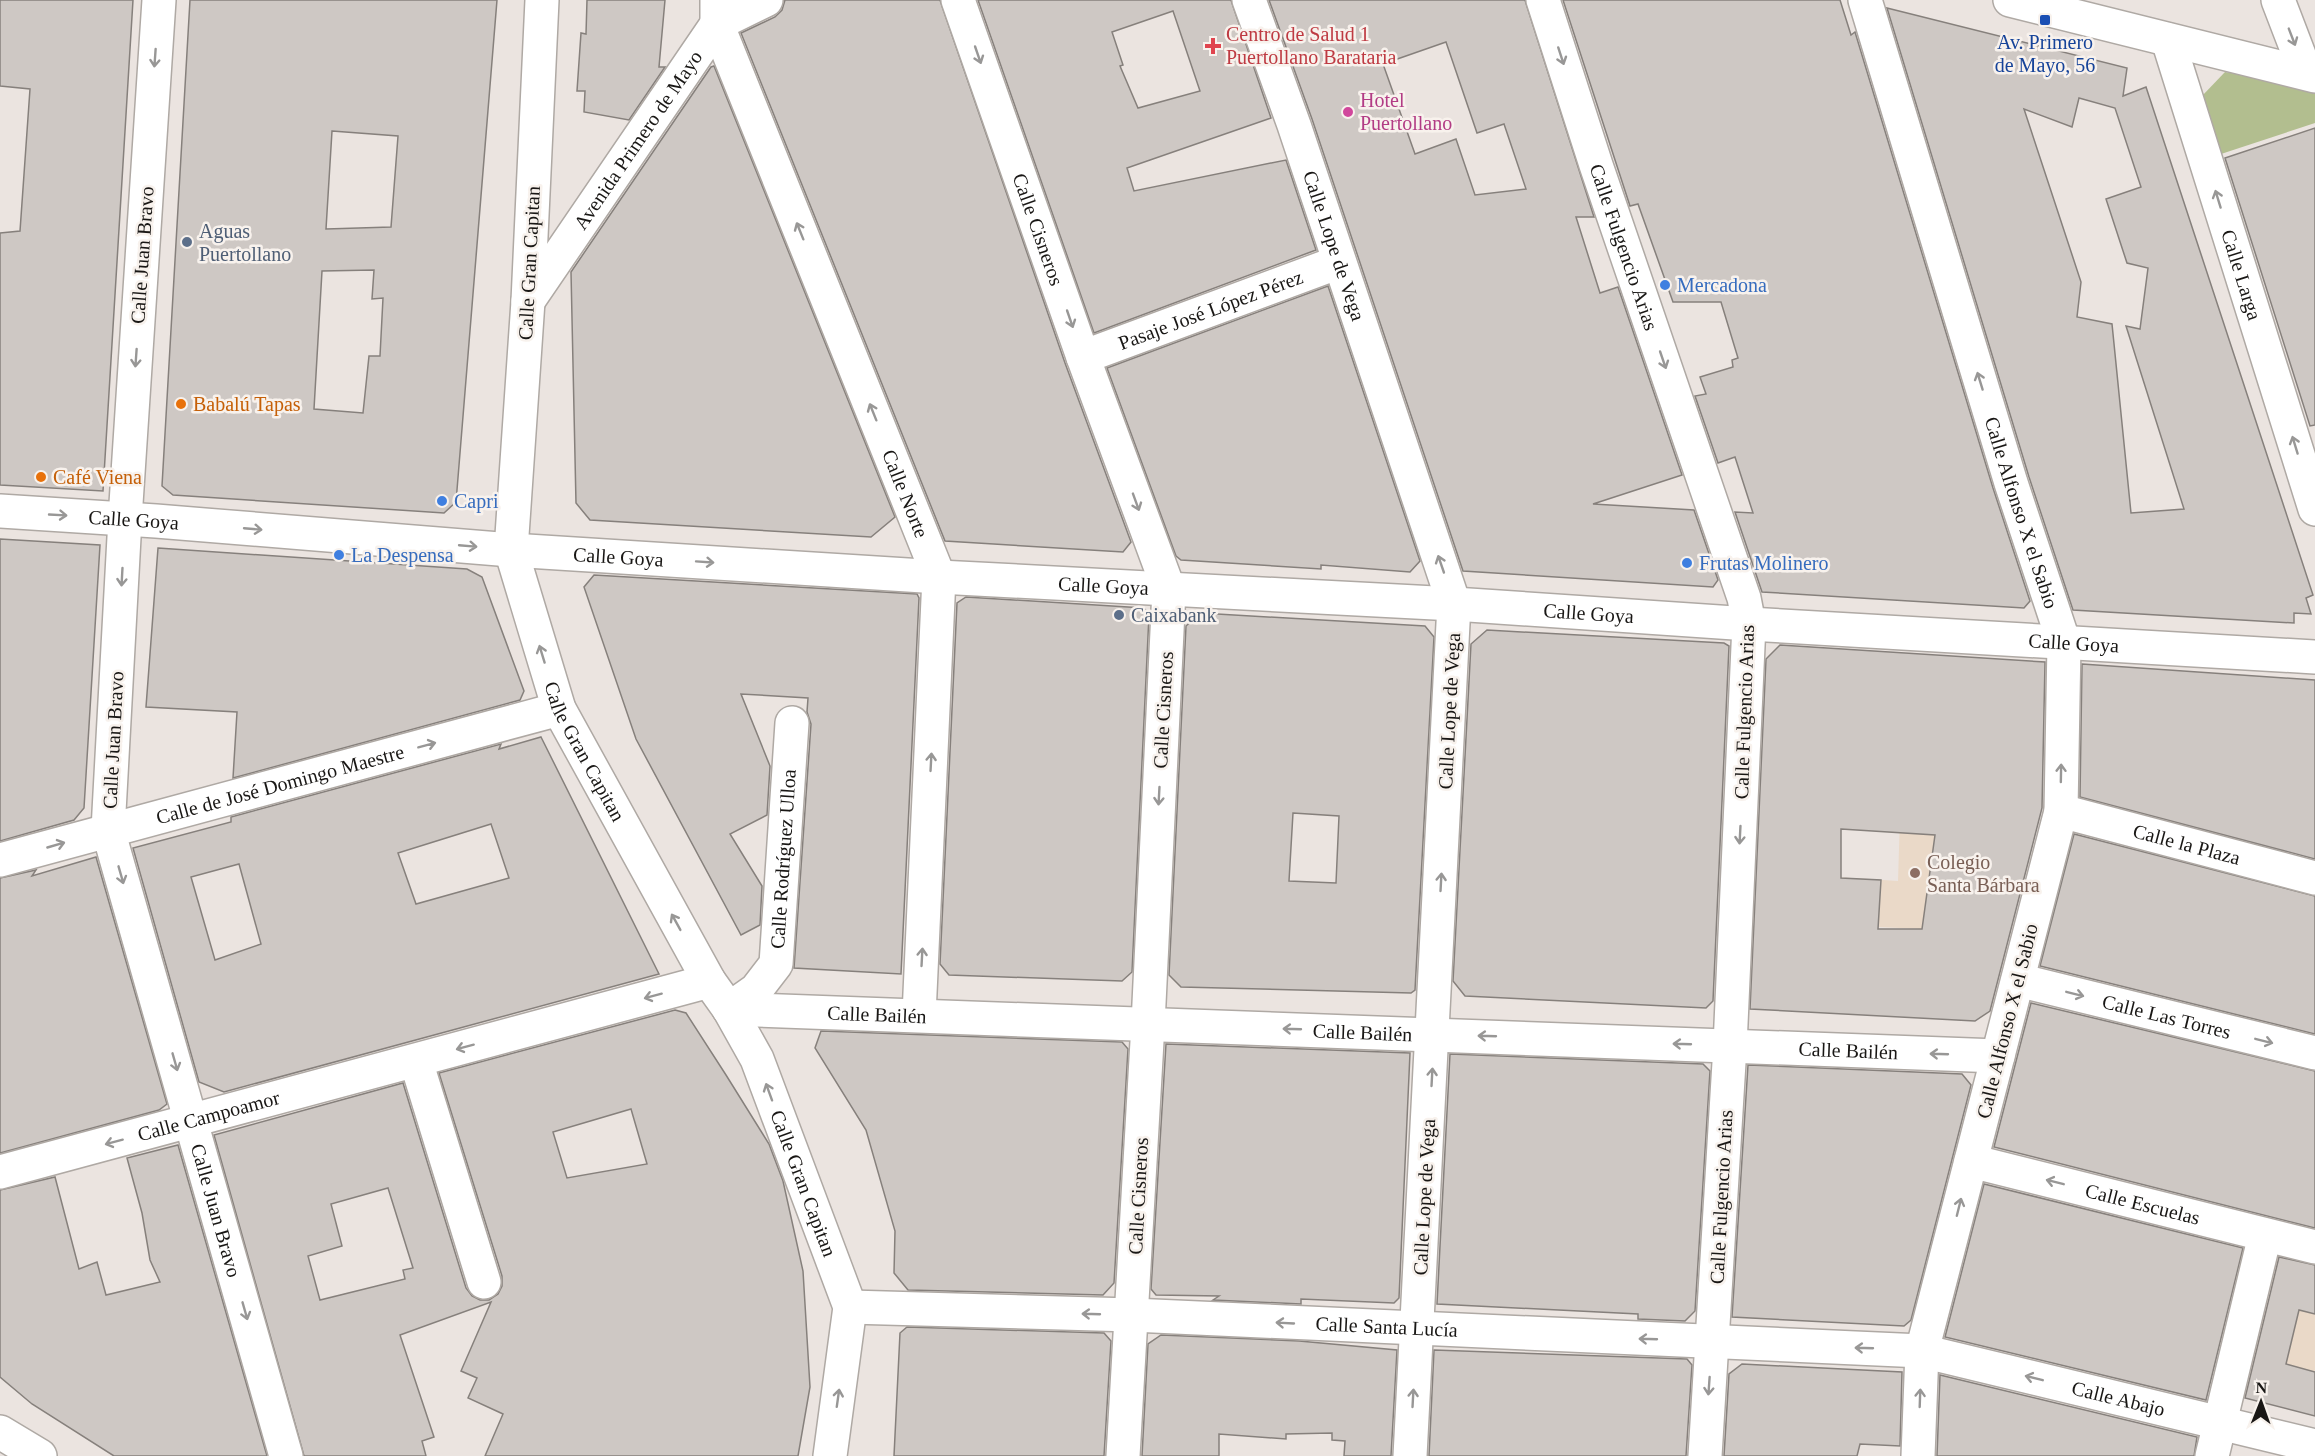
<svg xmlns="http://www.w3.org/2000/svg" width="2315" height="1456" font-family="Georgia,serif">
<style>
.education{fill:#ead9c8}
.green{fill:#b2be8f}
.building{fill:#cec8c4;stroke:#86807c;stroke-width:1.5;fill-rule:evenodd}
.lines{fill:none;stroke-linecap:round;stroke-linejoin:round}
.street-casing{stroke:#afa9a4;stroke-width:36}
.secondary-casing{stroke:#afa9a4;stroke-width:36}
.street{stroke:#fff;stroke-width:33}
.secondary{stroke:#fff;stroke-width:33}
.oneway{stroke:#989796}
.transit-dot{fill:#1a4fb4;stroke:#f8f2ed;stroke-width:2}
.health-dot{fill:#e0444e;stroke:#f8f2ed;stroke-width:2}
.hotel-dot{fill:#d1479c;stroke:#f8f2ed;stroke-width:2}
.service-dot{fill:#5c6f8a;stroke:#f8f2ed;stroke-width:2}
.shop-dot{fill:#3f7fe0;stroke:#f8f2ed;stroke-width:2}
.food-dot{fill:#e8710a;stroke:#f8f2ed;stroke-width:2}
.education-dot{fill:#8d6e63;stroke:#f8f2ed;stroke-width:2}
.labels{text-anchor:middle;stroke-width:5;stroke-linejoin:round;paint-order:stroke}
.health-label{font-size:20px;fill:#be3a42;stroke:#f8f2ed;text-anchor:start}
.transit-label{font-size:20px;fill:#164399;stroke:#f8f2ed}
.hotel-label{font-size:20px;fill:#b23c85;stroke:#f8f2ed;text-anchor:start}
.street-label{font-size:20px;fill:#191715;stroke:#f8f2ed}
.service-label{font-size:20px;fill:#4e5e75;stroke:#f8f2ed;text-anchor:start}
.shop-label{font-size:20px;fill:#366cbe;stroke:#f8f2ed;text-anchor:start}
.food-label{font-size:20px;fill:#c56008;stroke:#f8f2ed;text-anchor:start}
.education-label{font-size:20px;fill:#785e54;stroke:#f8f2ed;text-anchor:start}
</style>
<rect width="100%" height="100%" fill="#ebe4e0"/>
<g class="education">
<path d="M1900 817 2036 826 2026 873 1994 862 1922 929 1753 921 1757 872 1898 881Z"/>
<path d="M2265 1253 2315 1266V1416L2231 1394Z"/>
</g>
<path class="green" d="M2225 72 2270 79 2315 90V123L2221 154 2202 96Z"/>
<g class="building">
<path d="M0 0H133L103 491 0 485V233L20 231 30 89 0 86Z"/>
<path d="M190 0H497L456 502 444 513 173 495 162 486ZM332 131 398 136 391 227 326 229ZM374 270 372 299 383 298 380 356H369L363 413 314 409 322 271Z"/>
<path d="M587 0H665L659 67H665L629 120 584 112 585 91H577L581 33 586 34Z"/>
<path d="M785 0H940L1065 363 1131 542 1123 552 945 541 741 33 775 17 782 10Z"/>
<path d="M978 0H1231L1271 118 1127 168 1134 191 1286 160 1316 250 1094 333ZM1173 11 1200 91 1138 108 1120 66 1123 65 1112 32Z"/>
<path d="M1269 0H1525L1594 217H1576L1600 293 1618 287 1682 475 1593 504 1694 510 1718 580 1713 587 1463 571 1312 119ZM1446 42 1477 133 1504 124 1526 189 1475 195 1456 139 1415 154 1383 64Z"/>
<path d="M1563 0H1840L1851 35 1855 32 1993 488 2030 601 2024 608 1762 592 1735 512 1753 513 1735 457 1718 463 1695 396 1706 394 1700 377 1733 367 1732 360 1738 358 1721 302H1673L1638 204 1630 206Z"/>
<path d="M1887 8 2127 68 2123 96 2146 87 2313 595 2306 598 2311 614 2294 613V623L2073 610 2029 477ZM2079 98 2115 108 2141 187 2106 199 2127 263 2148 268 2140 329 2126 326 2184 509 2131 513 2112 324 2077 317 2081 282 2024 109 2072 127Z"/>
<path d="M714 66 895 517 871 537 590 520 576 503 571 272 711 67Z"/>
<path d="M2315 128V425L2310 426 2225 158Z"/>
<path d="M1328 286 1420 561 1410 572 1321 565V569L1181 560 1176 556 1107 368Z"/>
<path d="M0 539 100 545 84 808 74 820 0 841Z"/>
<path d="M158 548 467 569 482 577 524 691 520 700 233 778 237 712 146 707Z"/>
<path d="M594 575 917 594 919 598 901 974 794 968 811 724 807 712 808 698 741 694 770 766 767 815 730 834 762 886 760 925 741 935 636 739 584 587Z"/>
<path d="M966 597 1144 608 1149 615 1132 972 1122 981 949 975 940 964 957 603Z"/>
<path d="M1200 613 1425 626 1434 637 1415 990 1411 993 1181 987 1169 975 1186 626ZM1293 813 1339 816 1336 883 1289 881Z"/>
<path d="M1487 630 1724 643 1729 646 1713 1001 1706 1008 1465 996 1453 981 1471 644Z"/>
<path d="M1780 645 2045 662 2042 808 1990 1011 1975 1021 1750 1009 1766 659ZM1841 829 1935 835 1922 929H1878L1881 880 1841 878Z"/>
<path d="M2082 664 2315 680V859L2080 797Z"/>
<path d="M541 737 659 974 224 1092 199 1082 133 848 231 822V817L501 744 499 749ZM491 824 509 878 416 904 398 853ZM239 864 261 944 215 960 191 877Z"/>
<path d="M2074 834 2315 896V1034L2040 966Z"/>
<path d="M96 857 167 1104 159 1110 0 1153V878L36 870 32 876Z"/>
<path d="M2031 1003 2315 1071V1228L1994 1147Z"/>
<path d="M675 1010 686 1013 726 1075 769 1144 783 1181 803 1271 810 1387 798 1456H485L503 1414 468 1398 477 1378 461 1371 491 1302 400 1335 434 1437 422 1441 426 1456H304L214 1135 403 1083 466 1288 472 1296 480 1300H489L498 1294 502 1286V1276L439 1073ZM631 1109 647 1164 567 1178 553 1132ZM388 1188 413 1268 403 1270 405 1279 320 1300 308 1256 342 1246 331 1204Z"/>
<path d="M821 1031 1122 1042 1128 1049 1114 1283 1103 1295 908 1290 894 1273 895 1231 866 1130 815 1048Z"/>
<path d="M1166 1044 1410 1053 1399 1298 1394 1303 1301 1299V1304L1213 1300 1219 1296 1156 1295 1151 1289Z"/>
<path d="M1450 1054 1703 1064 1710 1071 1695 1311 1685 1321 1638 1319V1314L1437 1304Z"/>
<path d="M1748 1065 1962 1074 1971 1085 1911 1320 1904 1326 1732 1317Z"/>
<path d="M178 1145 267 1456H114L32 1404 0 1377V1190L55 1177 79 1269 97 1262 106 1295 160 1282 150 1260 142 1213 127 1158Z"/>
<path d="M1984 1184 2243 1248 2206 1400 1945 1337Z"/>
<path d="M2279 1257 2315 1265V1314L2299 1310 2286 1364 2315 1372V1416L2245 1398Z"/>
<path d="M907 1327 1104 1333 1111 1341 1104 1456H894L900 1333Z"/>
<path d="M1161 1335 1299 1341 1397 1350 1391 1456H1344L1345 1441 1332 1440V1433L1286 1434V1439L1219 1434V1456H1142L1148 1344Z"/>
<path d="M1434 1350 1687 1359 1692 1365 1686 1456H1429Z"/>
<path d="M1742 1364 1902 1372 1900 1446 1860 1444 1857 1456H1724L1729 1374Z"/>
<path d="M1940 1375 2197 1437 2194 1456H1937Z"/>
</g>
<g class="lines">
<g class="street-casing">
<g id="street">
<path id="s1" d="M159 0 125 519 108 830 286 1456"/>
<path id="s2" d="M717 0V24L939 577 919 1015"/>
<path id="s3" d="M958 0 1083 357 1169 590 1148 1024 1123 1456"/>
<path id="s4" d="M1249 0 1294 125 1454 604 1410 1456"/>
<path id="s5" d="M1543 0 1596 165 1744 598 1749 624 1730 1046 1705 1456"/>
<path id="s6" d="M1865 0 2011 483 2064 643 2061 811 1922 1351 1918 1456"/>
<path d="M2278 0 2306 73"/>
<path id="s7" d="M2168 40 2315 509"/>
<path id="s8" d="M528 301 717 24 766 0"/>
<path id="s9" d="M1083 357 1339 262"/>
<path id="s10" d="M0 511 156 521 511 550 939 577 1454 604 1749 624 2315 657"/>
<path id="s11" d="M2061 811 2315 878"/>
<path id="s12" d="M0 860 559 709"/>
<path id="s13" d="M2018 980 2315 1053"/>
<path id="s14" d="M729 1009 1998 1056"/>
<path id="s15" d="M729 1009 756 990 776 964 792 723"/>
<path d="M416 1061 484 1282"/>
<path id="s16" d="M1971 1161 2315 1247"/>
<path id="s17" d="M0 1172 709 981"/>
<path id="s18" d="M850 1307 1132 1315 1922 1351 2315 1446"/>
<path d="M2212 1456 2265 1235"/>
</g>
</g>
<g class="secondary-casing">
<g id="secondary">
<path id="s19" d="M542 0 528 301 511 550 559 709 709 981 729 1009 757 1059 850 1307 830 1456"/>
<path d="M2010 0 2315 76"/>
<path d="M0 1432 40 1456"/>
</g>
</g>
<use href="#street" class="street"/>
<use href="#secondary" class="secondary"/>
</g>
<defs><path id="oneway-shaft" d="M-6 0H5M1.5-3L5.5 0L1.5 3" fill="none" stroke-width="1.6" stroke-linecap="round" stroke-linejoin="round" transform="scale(1.5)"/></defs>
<g class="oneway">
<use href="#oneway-shaft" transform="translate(2292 37) rotate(69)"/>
<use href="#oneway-shaft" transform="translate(978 55) rotate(71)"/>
<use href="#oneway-shaft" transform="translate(1561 56) rotate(72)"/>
<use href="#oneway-shaft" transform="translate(155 58) rotate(94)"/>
<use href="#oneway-shaft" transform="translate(2218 199) rotate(-107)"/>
<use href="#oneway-shaft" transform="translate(800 231) rotate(-112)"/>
<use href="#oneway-shaft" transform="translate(1070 319) rotate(71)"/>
<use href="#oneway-shaft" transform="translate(136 358) rotate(94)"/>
<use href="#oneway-shaft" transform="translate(1663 360) rotate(71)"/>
<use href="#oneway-shaft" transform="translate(1980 381) rotate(-107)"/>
<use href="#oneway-shaft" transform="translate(873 412) rotate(-112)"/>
<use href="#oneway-shaft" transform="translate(2295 445) rotate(-107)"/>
<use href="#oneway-shaft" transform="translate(1136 502) rotate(70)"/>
<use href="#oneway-shaft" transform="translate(58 515) rotate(3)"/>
<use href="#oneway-shaft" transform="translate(253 529) rotate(5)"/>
<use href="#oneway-shaft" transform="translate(468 546) rotate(5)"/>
<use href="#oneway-shaft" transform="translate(705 562) rotate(4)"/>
<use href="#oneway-shaft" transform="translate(1441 564) rotate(-109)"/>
<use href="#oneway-shaft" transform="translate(122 577) rotate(93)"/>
<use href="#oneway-shaft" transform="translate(542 654) rotate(-107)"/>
<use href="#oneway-shaft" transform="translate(427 745) rotate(-15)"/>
<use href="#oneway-shaft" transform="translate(931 762) rotate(-87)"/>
<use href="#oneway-shaft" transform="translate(2061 773) rotate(-89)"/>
<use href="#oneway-shaft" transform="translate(1159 796) rotate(93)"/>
<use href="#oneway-shaft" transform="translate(1740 835) rotate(93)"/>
<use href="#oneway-shaft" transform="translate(56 845) rotate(-16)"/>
<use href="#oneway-shaft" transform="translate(121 875) rotate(74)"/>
<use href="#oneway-shaft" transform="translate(1441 882) rotate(-87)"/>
<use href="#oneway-shaft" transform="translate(676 922) rotate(-119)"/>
<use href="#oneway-shaft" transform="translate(922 957) rotate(-87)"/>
<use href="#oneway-shaft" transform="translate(2075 994) rotate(14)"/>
<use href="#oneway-shaft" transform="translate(653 996) rotate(165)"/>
<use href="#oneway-shaft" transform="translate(1292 1029) rotate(-178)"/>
<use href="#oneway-shaft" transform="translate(1487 1036) rotate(-178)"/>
<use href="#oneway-shaft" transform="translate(2264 1041) rotate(14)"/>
<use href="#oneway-shaft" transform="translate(1682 1044) rotate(-178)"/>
<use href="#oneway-shaft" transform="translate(465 1047) rotate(165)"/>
<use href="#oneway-shaft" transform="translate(1939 1054) rotate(-178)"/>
<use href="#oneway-shaft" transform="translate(175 1062) rotate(74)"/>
<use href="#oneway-shaft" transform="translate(1432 1077) rotate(-87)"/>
<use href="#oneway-shaft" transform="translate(769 1092) rotate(-110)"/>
<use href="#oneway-shaft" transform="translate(114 1142) rotate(165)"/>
<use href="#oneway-shaft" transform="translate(2055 1182) rotate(-166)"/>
<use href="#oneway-shaft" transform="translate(1959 1207) rotate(-76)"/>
<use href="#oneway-shaft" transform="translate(245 1311) rotate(74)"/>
<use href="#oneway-shaft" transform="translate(1091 1314) rotate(-178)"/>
<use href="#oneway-shaft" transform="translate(1285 1323) rotate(-177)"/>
<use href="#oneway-shaft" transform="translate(1648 1339) rotate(-178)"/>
<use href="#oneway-shaft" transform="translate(1864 1348) rotate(-178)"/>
<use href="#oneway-shaft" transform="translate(2034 1378) rotate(-166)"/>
<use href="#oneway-shaft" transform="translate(1709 1386) rotate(94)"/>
<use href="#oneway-shaft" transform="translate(838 1398) rotate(-82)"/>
<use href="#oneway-shaft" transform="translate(1413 1398) rotate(-87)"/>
<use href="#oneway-shaft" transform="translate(1920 1398) rotate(-88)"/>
</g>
<rect class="transit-dot" x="2039" y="14" width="12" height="12" rx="3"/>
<path class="health-dot" d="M1210 37h6v6h6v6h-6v6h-6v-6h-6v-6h6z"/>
<circle class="hotel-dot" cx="1348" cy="112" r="6"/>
<g class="service-dot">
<circle cx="187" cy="242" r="6"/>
<circle cx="1119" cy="615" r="6"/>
</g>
<g class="shop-dot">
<circle cx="1665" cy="285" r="6"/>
<circle cx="442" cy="501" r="6"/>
<circle cx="339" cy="555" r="6"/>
<circle cx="1687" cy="563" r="6"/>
</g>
<g class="food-dot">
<circle cx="181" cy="404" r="6"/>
<circle cx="41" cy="477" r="6"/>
</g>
<circle class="education-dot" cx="1915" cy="873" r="6"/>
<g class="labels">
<g class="health-label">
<text x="1226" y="41">Centro de Salud 1<tspan x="1226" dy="23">Puertollano Barataria</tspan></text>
</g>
<g class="transit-label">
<text x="2045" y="49">Av. Primero<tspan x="2045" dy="23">de Mayo, 56</tspan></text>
</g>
<g class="hotel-label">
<text x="1360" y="107">Hotel<tspan x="1360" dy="23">Puertollano</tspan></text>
</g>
<g class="street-label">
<text dy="7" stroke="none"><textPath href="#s8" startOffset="195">Avenida Primero de Mayo</textPath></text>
<text dy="7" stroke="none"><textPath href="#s3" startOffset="243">Calle Cisneros</textPath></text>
<text dy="7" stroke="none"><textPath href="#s4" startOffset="260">Calle Lope de Vega</textPath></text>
<text dy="7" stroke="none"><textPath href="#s5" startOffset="260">Calle Fulgencio Arias</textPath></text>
<text transform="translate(142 255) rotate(-86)" y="7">Calle Juan Bravo</text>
<text transform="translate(529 263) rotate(-87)" y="7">Calle Gran Capitan</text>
<text dy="7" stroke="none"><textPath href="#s7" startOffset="246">Calle Larga</textPath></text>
<text dy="7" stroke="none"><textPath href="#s9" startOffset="136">Pasaje José López Pérez</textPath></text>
<text dy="7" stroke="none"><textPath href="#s2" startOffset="530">Calle Norte</textPath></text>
<text dy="7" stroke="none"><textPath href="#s6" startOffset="536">Calle Alfonso X el Sabio</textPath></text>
<text dy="7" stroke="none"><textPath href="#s10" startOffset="134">Calle Goya</textPath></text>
<text dy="7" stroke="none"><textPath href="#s10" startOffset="620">Calle Goya</textPath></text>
<text dy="7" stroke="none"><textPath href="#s10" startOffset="1106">Calle Goya</textPath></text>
<text dy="7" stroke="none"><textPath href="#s10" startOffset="1592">Calle Goya</textPath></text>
<text dy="7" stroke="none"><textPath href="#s10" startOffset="2078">Calle Goya</textPath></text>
<text transform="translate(1163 710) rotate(-87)" y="7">Calle Cisneros</text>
<text transform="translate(1449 711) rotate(-87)" y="7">Calle Lope de Vega</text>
<text transform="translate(1744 712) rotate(-88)" y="7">Calle Fulgencio Arias</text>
<text transform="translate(113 740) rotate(-87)" y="7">Calle Juan Bravo</text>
<text dy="7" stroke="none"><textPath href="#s19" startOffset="766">Calle Gran Capitan</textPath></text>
<text dy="7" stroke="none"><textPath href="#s12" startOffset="290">Calle de José Domingo Maestre</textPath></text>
<text dy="7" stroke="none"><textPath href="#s11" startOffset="130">Calle la Plaza</textPath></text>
<text dy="7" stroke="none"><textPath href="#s15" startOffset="171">Calle Rodríguez Ulloa</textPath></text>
<text dy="7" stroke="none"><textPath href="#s14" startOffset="148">Calle Bailén</textPath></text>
<text dy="7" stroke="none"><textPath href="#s13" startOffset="153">Calle Las Torres</textPath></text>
<text transform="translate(2007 1021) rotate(-76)" y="7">Calle Alfonso X el Sabio</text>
<text dy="7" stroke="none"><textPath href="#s14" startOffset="634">Calle Bailén</textPath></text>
<text dy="7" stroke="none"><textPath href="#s14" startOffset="1120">Calle Bailén</textPath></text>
<text dy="7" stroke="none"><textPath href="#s17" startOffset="216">Calle Campoamor</textPath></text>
<text dy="7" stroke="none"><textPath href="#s19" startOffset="1252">Calle Gran Capitan</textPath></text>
<text transform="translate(1138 1196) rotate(-87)" y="7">Calle Cisneros</text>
<text transform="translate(1424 1197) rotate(-87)" y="7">Calle Lope de Vega</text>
<text transform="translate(1721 1197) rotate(-87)" y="7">Calle Fulgencio Arias</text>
<text dy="7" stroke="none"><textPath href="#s16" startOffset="177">Calle Escuelas</textPath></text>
<text dy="7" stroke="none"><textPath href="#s1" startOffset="1227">Calle Juan Bravo</textPath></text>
<text dy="7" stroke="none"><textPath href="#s18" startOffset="537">Calle Santa Lucía</textPath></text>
<text dy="7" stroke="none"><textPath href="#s18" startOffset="1275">Calle Abajo</textPath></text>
</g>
<g class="service-label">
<text x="199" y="238">Aguas<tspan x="199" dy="23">Puertollano</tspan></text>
<text x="1131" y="622">Caixabank</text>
</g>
<g class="shop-label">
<text x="1677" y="292">Mercadona</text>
<text x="454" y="508">Capri</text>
<text x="351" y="562">La Despensa</text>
<text x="1699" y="570">Frutas Molinero</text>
</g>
<g class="food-label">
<text x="193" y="411">Babalú Tapas</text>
<text x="53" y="484">Café Viena</text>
</g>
<g class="education-label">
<text x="1927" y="869">Colegio<tspan x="1927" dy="23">Santa Bárbara</tspan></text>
</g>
</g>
<g transform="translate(2261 1402) rotate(1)" stroke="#f8f2ed" stroke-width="4.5" paint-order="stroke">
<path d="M0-4.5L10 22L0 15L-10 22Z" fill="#191715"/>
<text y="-9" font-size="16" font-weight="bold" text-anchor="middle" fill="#191715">N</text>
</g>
</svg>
